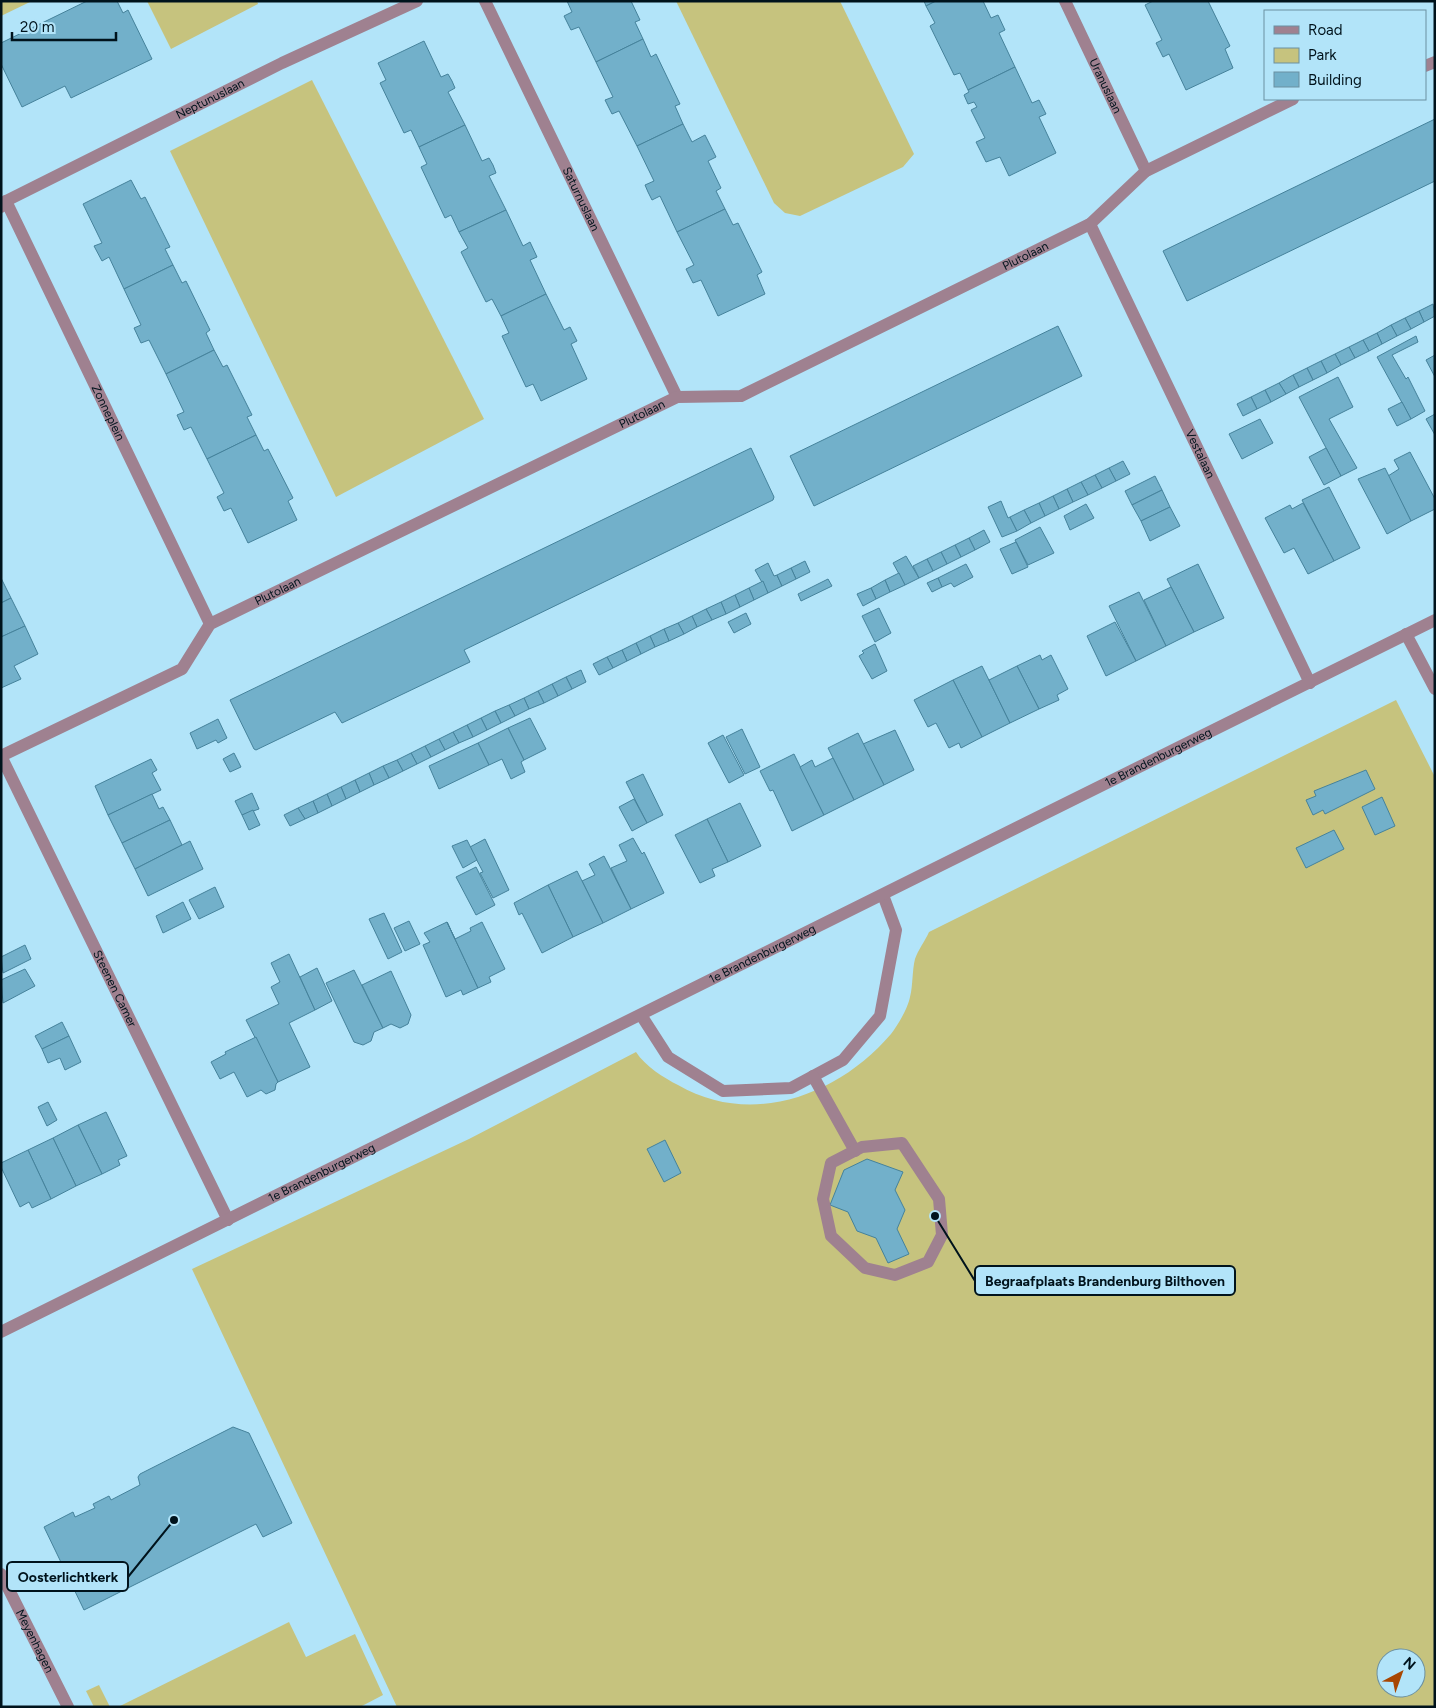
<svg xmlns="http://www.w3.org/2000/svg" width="1436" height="1708" font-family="Figtree,sans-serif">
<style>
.green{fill:#c6c37e;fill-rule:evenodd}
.building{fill:#72b0ca;stroke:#45829b}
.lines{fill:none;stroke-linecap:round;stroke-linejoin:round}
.minor{stroke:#9f8190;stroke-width:12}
.labels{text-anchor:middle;stroke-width:5;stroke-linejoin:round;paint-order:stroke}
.street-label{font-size:12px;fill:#00131c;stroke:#b2e4f9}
.leader{fill:none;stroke:#00131c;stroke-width:2}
.callout-dot{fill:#00131c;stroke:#b2e4f9;stroke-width:2}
.callout{fill:#b2e4f9;stroke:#00131c;stroke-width:2}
.callout-label{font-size:14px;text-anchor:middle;font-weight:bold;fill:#00131c}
</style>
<rect width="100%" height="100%" fill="#b2e4f9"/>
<g class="green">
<path d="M1 1H32L1 16Z"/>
<path d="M147 1H257L258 4 171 49Z"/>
<path d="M676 1H840L914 154 903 167 800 216 785 213 774 203Z"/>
<path d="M312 80 484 419 336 497 170 151Z"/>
<path d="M1396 700 1435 777V1707H397L192 1269 469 1139 636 1052C645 1066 664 1078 678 1085 752 1128 839 1095 891 1034 898 1025 908 1008 910 997 913 985 912 971 915 959 918 950 925 941 929 932ZM1386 1658H1416V1688H1386Z"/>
<path d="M289 1622 306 1657 355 1634 383 1695 360 1707H118Z"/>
<path d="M99 1685 110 1707H94L86 1691Z"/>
</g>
<g class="building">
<path d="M87 1H117L123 13 128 10 152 59 71 98 65 86 22 107 1 64V43Z"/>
<path d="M567 1H631L640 20 635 22 643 39 596 62 579 27 571 30 564 16 572 12Z"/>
<path d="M924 1H936L926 6Z"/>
<path d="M936 1H983L991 18 998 15 1005 30 999 33 1015 67 968 90 960 73 954 75 930 26 935 23 926 6Z"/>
<path d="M1153 1H1208L1230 46 1225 49 1233 68 1186 90 1169 54 1163 57 1156 43 1162 40 1145 5Z"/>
<path d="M643 39 651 57 656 54 680 104 675 106 683 124 637 146 619 111 612 114 605 100 613 97 596 62Z"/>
<path d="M424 41 441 77 448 74 452 81 455 88 448 92 465 125 419 147 411 130 404 133 380 83 386 80 378 63Z"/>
<path d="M1015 67 1032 103 1039 100 1046 114 1039 117 1056 153 1009 176 1000 157 986 162 976 142 985 138 971 110 977 107 974 102 968 104 964 95 969 92 968 90Z"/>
<path d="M1435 119V181L1187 301 1163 251Z"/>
<path d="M683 124 692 142 705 135 716 157 708 161 721 188 716 191 725 209 677 232 660 196 652 200 648 192 645 185 654 181 637 146Z"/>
<path d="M465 125 482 161 489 158 493 165 496 173 489 176 506 210 459 232 451 215 445 218 421 167 427 164 419 147Z"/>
<path d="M131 180 141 199 145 197 170 247 165 249 173 265 124 289 109 257 102 261 94 246 102 243 83 204Z"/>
<path d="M725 209 733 225 738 223 762 272 757 275 765 294 718 316 701 280 693 283 686 269 694 265 677 232Z"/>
<path d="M506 210 523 246 530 242 537 257 530 260 546 294 501 316 492 299 486 302 461 252 468 248 459 232Z"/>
<path d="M173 265 182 283 186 281 210 330 206 333 214 350 166 374 149 340 141 343 134 328 141 325 124 289Z"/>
<path d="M546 294 564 330 570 327 577 341 571 344 587 379 541 401 533 384 526 387 502 336 509 333 501 316Z"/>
<path d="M1433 304 1435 316 1424 322 1419 311Z"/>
<path d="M1419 311 1424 322 1411 329 1405 318Z"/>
<path d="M1405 318 1411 329 1397 336 1391 325Z"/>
<path d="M1391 325 1397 336 1382 344 1377 333Z"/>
<path d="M1058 326 1082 376 814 506 790 456Z"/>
<path d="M1377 333 1382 344 1369 351 1363 340Z"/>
<path d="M1416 336 1418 342 1392 355 1406 379 1408 377 1425 411 1411 419 1377 357Z"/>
<path d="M1363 340 1369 351 1355 358 1349 347Z"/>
<path d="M1349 347 1355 358 1341 365 1335 354Z"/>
<path d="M214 350 223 367 227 365 252 415 247 417 256 435 207 459 191 427 184 430 177 415 184 412 166 374Z"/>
<path d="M1335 354 1341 365 1327 373 1321 361Z"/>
<path d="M1435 355V377L1426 360Z"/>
<path d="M1321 361 1327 373 1313 380 1307 368Z"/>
<path d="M1307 368 1313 380 1299 387 1293 375Z"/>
<path d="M1293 375 1299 387 1286 394 1279 383Z"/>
<path d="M1338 377 1353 407 1329 419 1357 468 1341 476 1299 397Z"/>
<path d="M1279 383 1286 394 1271 402 1265 390Z"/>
<path d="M1265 390 1271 402 1257 409 1251 397Z"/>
<path d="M1251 397 1257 409 1243 416 1237 404Z"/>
<path d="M1402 402 1411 419 1397 426 1388 409Z"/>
<path d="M1435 414V435L1426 419Z"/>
<path d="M1260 419 1273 443 1242 459 1229 434Z"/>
<path d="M256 435 264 451 268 449 293 498 288 501 297 520 248 543 231 508 224 511 217 497 224 493 207 459Z"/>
<path d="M751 448 774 497 773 500 464 650 470 662 342 723 335 712 256 750 254 749 230 700Z"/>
<path d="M1326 448 1341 476 1324 485 1309 457Z"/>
<path d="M1410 452 1435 499V509L1411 521 1388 476 1399 469 1394 460Z"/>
<path d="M1123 461 1130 474 1116 481 1109 468Z"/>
<path d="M1109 468 1116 481 1102 488 1095 475Z"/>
<path d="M1385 468 1411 521 1387 534 1358 479Z"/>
<path d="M1095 475 1102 488 1088 495 1081 482Z"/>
<path d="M1155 476 1162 490 1132 505 1125 491Z"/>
<path d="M1081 482 1088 495 1073 502 1067 489Z"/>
<path d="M1329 487 1360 548 1334 561 1302 500Z"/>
<path d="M1067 489 1073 502 1059 509 1053 496Z"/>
<path d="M1162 490 1170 507 1141 521 1132 505Z"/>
<path d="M1053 496 1059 509 1045 516 1039 503Z"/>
<path d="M1001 501 1008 518 1010 517 1017 531 1002 537 988 507Z"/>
<path d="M1039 503 1045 516 1031 523 1024 510Z"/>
<path d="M1303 503 1334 561 1308 574 1294 548 1284 553 1265 518 1290 505 1292 509Z"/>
<path d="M1086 504 1094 518 1070 530 1064 516Z"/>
<path d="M1170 507 1180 526 1150 541 1141 521Z"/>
<path d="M1024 510 1031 523 1017 531 1010 517Z"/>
<path d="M1040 527 1054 553 1028 565 1015 540Z"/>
<path d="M984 530 990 542 975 550 969 538Z"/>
<path d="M969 538 975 550 961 557 955 545Z"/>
<path d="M1016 542 1028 567 1012 574 1000 549Z"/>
<path d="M955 545 961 557 947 564 941 552Z"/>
<path d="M941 552 947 564 933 571 927 559Z"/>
<path d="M906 556 919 578 905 585 893 563Z"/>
<path d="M927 559 933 571 919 578 913 566Z"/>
<path d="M805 561 810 572 796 579 791 568Z"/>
<path d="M768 563 774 576 777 575 782 586 768 593 755 570Z"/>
<path d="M966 564 973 577 954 587 951 583 942 587 938 578Z"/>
<path d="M1198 564 1224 618 1194 632 1167 579Z"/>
<path d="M791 568 796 579 782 586 777 575Z"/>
<path d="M899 573 905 585 890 592 885 580Z"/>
<path d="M1 578 11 598 1 603Z"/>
<path d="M938 578 942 587 932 592 927 583Z"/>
<path d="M828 579 832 586 801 601 798 594Z"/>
<path d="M885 580 890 592 876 599 871 588Z"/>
<path d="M763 581 768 593 754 600 749 588Z"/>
<path d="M1171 587 1194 632 1166 646 1144 600Z"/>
<path d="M749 588 754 600 740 607 735 595Z"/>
<path d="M871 588 876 599 863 606 857 594Z"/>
<path d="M1139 592 1166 646 1136 661 1109 606Z"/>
<path d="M735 595 740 607 726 614 721 602Z"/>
<path d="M11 598 25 626 1 637V603Z"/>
<path d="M721 602 726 614 712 620 706 609Z"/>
<path d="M879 608 891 633 875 642 862 616Z"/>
<path d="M706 609 712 620 697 627 692 616Z"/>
<path d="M746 613 751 624 734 633 728 622Z"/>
<path d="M692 616 697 627 684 634 678 623Z"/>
<path d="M1115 622 1136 661 1106 676 1087 636Z"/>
<path d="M678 623 684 634 669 641 664 629Z"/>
<path d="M25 626 38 654 14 666 21 679 1 688V637Z"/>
<path d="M664 629 669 641 655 647 650 636Z"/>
<path d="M650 636 655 647 641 654 636 643Z"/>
<path d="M636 643 641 654 627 661 622 650Z"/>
<path d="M875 644 887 671 872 679 859 656 864 653 862 651Z"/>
<path d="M622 650 627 661 613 668 607 657Z"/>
<path d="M1040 655 1042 660 1051 655 1068 689 1057 695 1059 700 1039 709 1017 666Z"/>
<path d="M607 657 613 668 599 675 593 664Z"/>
<path d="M982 666 1010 723 982 737 953 680Z"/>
<path d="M1017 666 1039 709 1010 723 989 680Z"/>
<path d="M581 670 586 682 572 689 566 677Z"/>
<path d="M566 677 572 689 558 696 552 684Z"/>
<path d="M953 680 982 737 961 748 959 743 949 748 936 723 928 727 914 700Z"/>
<path d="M552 684 558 696 544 703 538 691Z"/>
<path d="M538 691 544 703 529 709 524 698Z"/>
<path d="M524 698 529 709 515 716 509 705Z"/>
<path d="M509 705 515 716 501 723 495 711Z"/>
<path d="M495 711 501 723 487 730 481 718Z"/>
<path d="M481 718 487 730 473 737 467 725Z"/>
<path d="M530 718 546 749 524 760 508 728Z"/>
<path d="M218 719 227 738 218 743 216 740 197 749 190 733Z"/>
<path d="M467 725 473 737 459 743 453 732Z"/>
<path d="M508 728 524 760 521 762 525 772 511 779 502 759 489 765 478 743Z"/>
<path d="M742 729 760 767 745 774 726 737Z"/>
<path d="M895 730 914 770 884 785 863 744Z"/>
<path d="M453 732 459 743 445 750 439 739Z"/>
<path d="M858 733 884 785 854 800 828 748Z"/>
<path d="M723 735 744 775 729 783 708 743Z"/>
<path d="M439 739 445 750 431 757 425 746Z"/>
<path d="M478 743 489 765 439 789 429 766Z"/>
<path d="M425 746 431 757 417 764 411 753Z"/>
<path d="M234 753 241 767 230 772 223 759Z"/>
<path d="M411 753 417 764 403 771 397 760Z"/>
<path d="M794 754 824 815 792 831 773 790 770 791 760 771Z"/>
<path d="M833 758 854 800 824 815 800 767 812 760 815 767Z"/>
<path d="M151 759 157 770 152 773 161 790 108 815 95 786Z"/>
<path d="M397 760 403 771 389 778 383 766Z"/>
<path d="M383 766 389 778 374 785 369 773Z"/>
<path d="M1366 770 1375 789 1325 814 1323 810 1313 815 1306 800 1316 796 1314 791Z"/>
<path d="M369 773 374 785 360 792 355 780Z"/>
<path d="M643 774 663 815 647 823 626 782Z"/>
<path d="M355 780 360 792 346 799 341 787Z"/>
<path d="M341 787 346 799 332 806 327 794Z"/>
<path d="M252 793 259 809 242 815 235 801Z"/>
<path d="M152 794 159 809 163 807 170 820 122 843 108 815Z"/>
<path d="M327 794 332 806 318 813 313 801Z"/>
<path d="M1382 797 1395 826 1375 835 1362 807Z"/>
<path d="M634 799 647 823 632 831 619 807Z"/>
<path d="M313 801 318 813 305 819 298 808Z"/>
<path d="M740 803 761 846 728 862 707 819Z"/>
<path d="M298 808 305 819 290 826 284 815Z"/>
<path d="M253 810 260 825 249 830 242 815Z"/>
<path d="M707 819 728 862 712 869 715 876 700 883 675 835Z"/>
<path d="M170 820 182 845 135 869 122 843Z"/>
<path d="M1334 830 1344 849 1306 868 1296 848Z"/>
<path d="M633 838 642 854 644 852 664 893 631 909 611 868 627 861 619 845Z"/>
<path d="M485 839 509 890 493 898 480 873 483 872 470 847Z"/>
<path d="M467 840 477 860 463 868 452 846Z"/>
<path d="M190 841 203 869 148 896 135 869Z"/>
<path d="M604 856 631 909 603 923 582 881 595 875 589 864Z"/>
<path d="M476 867 495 905 476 915 456 877Z"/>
<path d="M577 871 603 923 573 937 548 885Z"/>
<path d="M548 885 573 937 542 953 522 913 519 915 514 903Z"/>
<path d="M215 887 224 907 199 919 189 900Z"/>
<path d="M183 902 191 919 163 933 156 916Z"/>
<path d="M384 913 402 952 388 959 369 919Z"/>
<path d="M409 921 420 944 405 951 394 928Z"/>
<path d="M447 922 478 988 463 995 461 990 446 997 423 945 430 942 424 933Z"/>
<path d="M447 922 455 939 471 931 470 928 482 922 505 969 489 977 491 982 478 988Z"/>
<path d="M25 945 31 959 3 973 1 957Z"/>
<path d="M289 954 315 1010 289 1023 310 1067 278 1082 246 1020 279 1004 271 987 280 982 271 963Z"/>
<path d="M317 968 332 1001 315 1010 300 977Z"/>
<path d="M25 969 35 986 3 1003 1 980Z"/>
<path d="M354 970 383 1028 374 1032 371 1041 363 1045 354 1042 326 983Z"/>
<path d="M391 971 411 1015 408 1024 400 1028 391 1024 383 1028 362 985Z"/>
<path d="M62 1022 69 1036 42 1049 35 1036Z"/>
<path d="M69 1036 81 1062 65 1070 60 1058 48 1063 42 1049Z"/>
<path d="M256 1037 278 1082 276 1084 275 1090 266 1094 261 1090 247 1097 234 1072 220 1079 211 1062 226 1054 225 1052Z"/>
<path d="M48 1102 57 1120 47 1126 38 1107Z"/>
<path d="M106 1112 127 1156 118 1160 120 1165 102 1174 78 1125Z"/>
<path d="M78 1125 102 1174 76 1186 53 1138Z"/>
<path d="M53 1138 76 1186 51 1199 28 1150Z"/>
<path d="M665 1140 681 1173 664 1182 647 1149Z"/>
<path d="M28 1150 51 1199 32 1208 29 1202 20 1207 1 1167V1163Z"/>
<path d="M867 1159 903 1172 895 1190 905 1210 897 1229 909 1254 888 1263 876 1238 857 1231 848 1212 830 1205 844 1170Z"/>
<path d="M233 1427 249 1433 292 1523 263 1537 256 1524 84 1610 44 1527 73 1512 75 1517 95 1508 93 1504 109 1496 111 1500 140 1485 138 1477 140 1474Z"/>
</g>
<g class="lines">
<g class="minor">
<path id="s1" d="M485 1 677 397"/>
<path id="s2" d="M1065 1 1146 171"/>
<path d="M1425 66 1435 62"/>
<path id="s3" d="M6 201 210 624"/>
<path id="s4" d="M1 207 6 201 282 63 417 1"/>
<path id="s5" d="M1090 224 1310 683"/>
<path d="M1406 634 1435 689"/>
<path id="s6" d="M1 756 182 669 210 624 677 397 741 396 1090 224 1146 171 1293 99"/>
<path id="s7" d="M1 756 228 1220"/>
<path d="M641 1015 668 1057 723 1091 791 1088 843 1060 880 1016 896 930 883 895"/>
<path d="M813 1076 855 1151"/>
<path d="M902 1143 939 1199 942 1235 928 1262 895 1275 865 1268 831 1236 823 1199 831 1163 862 1147Z"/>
<path id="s8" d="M1 1332 1435 620"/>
<path id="s9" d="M1 1574 68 1707"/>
</g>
</g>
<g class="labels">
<g class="street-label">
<text dy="4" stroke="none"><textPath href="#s2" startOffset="94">Uranuslaan</textPath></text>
<text dy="4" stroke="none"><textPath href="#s4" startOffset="236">Neptunuslaan</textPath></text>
<text dy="4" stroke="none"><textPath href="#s1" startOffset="220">Saturnuslaan</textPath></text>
<text dy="4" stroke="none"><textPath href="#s6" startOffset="1154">Plutolaan</textPath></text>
<text dy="4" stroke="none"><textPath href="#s3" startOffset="235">Zonneplein</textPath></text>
<text dy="4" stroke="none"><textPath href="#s6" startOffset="734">Plutolaan</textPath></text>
<text dy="4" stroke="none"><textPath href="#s5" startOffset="255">Vestalaan</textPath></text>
<text dy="4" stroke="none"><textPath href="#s6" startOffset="329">Plutolaan</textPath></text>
<text dy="4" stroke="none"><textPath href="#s8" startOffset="1292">1e Brandenburgerweg</textPath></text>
<text dy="4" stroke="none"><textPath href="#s8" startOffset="850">1e Brandenburgerweg</textPath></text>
<text dy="4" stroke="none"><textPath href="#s7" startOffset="259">Steenen Camer</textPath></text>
<text dy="4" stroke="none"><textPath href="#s8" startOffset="358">1e Brandenburgerweg</textPath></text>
<text dy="4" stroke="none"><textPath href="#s9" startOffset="75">Meyenhagen</textPath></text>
</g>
</g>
<path class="leader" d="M935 1216L975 1281M174 1520L128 1577"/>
<g class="callout-dot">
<circle cx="935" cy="1216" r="5"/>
<circle cx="174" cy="1520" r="5"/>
</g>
<g class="callout">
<rect x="975" y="1266" width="260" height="29" rx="5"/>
<rect x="7" y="1562" width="121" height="29" rx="5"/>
</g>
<g class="callout-label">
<text x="1105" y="1286">Begraafplaats Brandenburg Bilthoven</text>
<text x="68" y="1582">Oosterlichtkerk</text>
</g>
<rect width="1436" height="1708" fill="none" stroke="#00131c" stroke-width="5"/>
<rect x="1264" y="10" width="162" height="90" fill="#b2e4f9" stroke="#6b90a1"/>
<rect x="1274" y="26" width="25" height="8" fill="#9f8190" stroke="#6b90a1"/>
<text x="1308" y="35" font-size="15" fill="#00131c">Road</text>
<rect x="1274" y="48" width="25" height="15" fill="#c6c37e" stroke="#6b90a1"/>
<text x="1308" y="60" font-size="15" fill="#00131c">Park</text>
<rect x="1274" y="72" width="25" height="15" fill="#72b0ca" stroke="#6b90a1"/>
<text x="1308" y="85" font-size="15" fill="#00131c">Building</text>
<g transform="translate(1401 1673) rotate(41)"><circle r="24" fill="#b2e4f9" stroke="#6b90a1"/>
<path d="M0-4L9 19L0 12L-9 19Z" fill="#a84602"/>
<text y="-8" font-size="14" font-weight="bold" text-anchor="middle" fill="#00131c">N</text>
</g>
<path d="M12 32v8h104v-8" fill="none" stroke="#00131c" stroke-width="2.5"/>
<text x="20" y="32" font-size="15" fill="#00131c" stroke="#b2e4f9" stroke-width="4" paint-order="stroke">20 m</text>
</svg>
